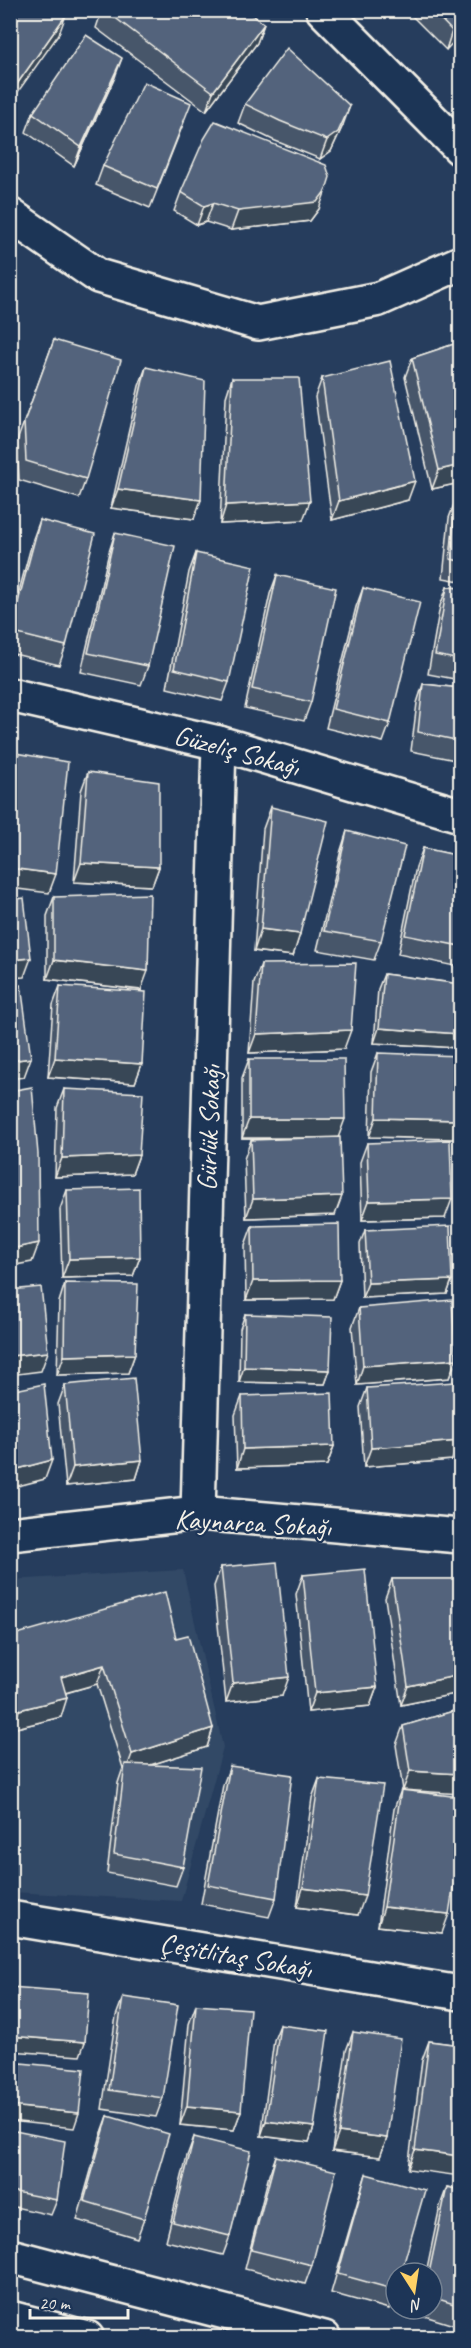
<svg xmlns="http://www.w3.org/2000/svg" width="471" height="2348" font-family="Caveat,sans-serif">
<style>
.built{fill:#334966}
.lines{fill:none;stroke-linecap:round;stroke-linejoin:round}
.minor-casing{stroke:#f4f1e8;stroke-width:38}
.tertiary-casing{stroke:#f4f1e8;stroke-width:38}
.secondary-casing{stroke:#f4f1e8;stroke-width:38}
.minor{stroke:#1d3557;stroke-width:33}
.tertiary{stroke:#1d3557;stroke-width:33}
.secondary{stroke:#1d3557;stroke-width:33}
.wall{fill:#47566a;stroke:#f4f1e8;stroke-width:1.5}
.shaded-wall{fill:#394656;stroke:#f4f1e8;stroke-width:1.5}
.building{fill:#52647b;stroke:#f4f1e8;stroke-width:1.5}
.labels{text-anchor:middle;stroke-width:4.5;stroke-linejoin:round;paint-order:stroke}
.street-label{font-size:28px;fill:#f4f1e8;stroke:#1d3557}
</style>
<rect width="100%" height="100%" fill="#263d5d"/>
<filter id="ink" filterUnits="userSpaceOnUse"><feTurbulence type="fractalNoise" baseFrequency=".0167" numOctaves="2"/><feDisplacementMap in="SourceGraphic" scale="12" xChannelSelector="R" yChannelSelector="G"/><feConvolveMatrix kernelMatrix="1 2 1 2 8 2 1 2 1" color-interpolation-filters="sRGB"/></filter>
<g filter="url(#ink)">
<path class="built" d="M183 1570 223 1747 181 1901 11 1892 10 1580Z"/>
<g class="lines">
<g class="minor-casing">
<g id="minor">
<path d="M323 10 460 148"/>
<path d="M10 695 219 743 460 815"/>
<path d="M198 1513 219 743"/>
<path d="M10 1534 198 1513 460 1536"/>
<path d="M10 1918 460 1993"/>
</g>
</g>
<g class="tertiary-casing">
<path id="tertiary" d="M10 215 98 276 258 323 379 299 460 263"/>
</g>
<g class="secondary-casing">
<g id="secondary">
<path d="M10 2256 324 2338"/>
<path d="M10 2318 87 2338"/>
</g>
</g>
<use href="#minor" class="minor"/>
<use href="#tertiary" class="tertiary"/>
<use href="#secondary" class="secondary"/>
</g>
<g class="wall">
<path d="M102 10H246L264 24 257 43 206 111 96 28Z"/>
<path d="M406 10H460L446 50Z"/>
<path d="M115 77 74 166 26 132 33 113Z"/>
<path d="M245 104 343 125 331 151 320 159 273 140 238 123Z"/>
<path d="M184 122 150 208 96 185 103 166Z"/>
<path d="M181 192 319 209 310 221 231 230 206 222 197 225 174 211Z"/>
<path d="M54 340 86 479 79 498 19 480 17 441Z"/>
<path d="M460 342V483L432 489 405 377 412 358Z"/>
<path d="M146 367 194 519 111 508 139 386Z"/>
<path d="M232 378 303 520 220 524 226 397Z"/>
<path d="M322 378 408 500 332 520 315 397Z"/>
<path d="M456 499H460V581L443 578 449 518Z"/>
<path d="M40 520 66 646 59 665 10 653V624L33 539Z"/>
<path d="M115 533 148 666 141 685 81 672 109 552Z"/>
<path d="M196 553 229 682 222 701 167 688 189 572Z"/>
<path d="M277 575 311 702 304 721 245 708 270 594Z"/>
<path d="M447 587 460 588V680L428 674 440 606Z"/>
<path d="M363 588 390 723 383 742 326 728 356 607Z"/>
<path d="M423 684 460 688V761L411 751 417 703Z"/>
<path d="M88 772 159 867 152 886 74 882 81 791Z"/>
<path d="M271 807 300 934 293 956 254 951 263 829Z"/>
<path d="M347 831 381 941 374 960 317 950 341 850Z"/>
<path d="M423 848 460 856V967L398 954 416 867Z"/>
<path d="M54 897 141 990 47 979V916Z"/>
<path d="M261 964 344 1049 249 1053 254 983Z"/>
<path d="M384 974 460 984V1044L459 1048 374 1043 378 989Z"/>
<path d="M60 986 142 1064 135 1083 48 1077 53 1005Z"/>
<path d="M378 1053 455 1139 369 1137 371 1072Z"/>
<path d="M249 1059 338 1137 335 1215 246 1218 244 1159 251 1140 299 1138H242V1078Z"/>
<path d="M64 1089 139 1155 132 1174 55 1177 57 1108Z"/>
<path d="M367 1143 445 1218 362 1220 360 1162Z"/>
<path d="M67 1190 140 1257 133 1276 62 1278 60 1209Z"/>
<path d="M252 1226 340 1280 333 1299 246 1300 245 1245Z"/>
<path d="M365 1230 452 1280 447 1294 362 1298 360 1244Z"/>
<path d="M65 1283 135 1354 128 1373 57 1375 59 1302Z"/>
<path d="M359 1308 456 1359 449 1378 357 1385 352 1327Z"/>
<path d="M245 1314 330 1370 325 1384 239 1382 240 1329Z"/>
<path d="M65 1385 142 1460 136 1479 66 1486 58 1404Z"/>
<path d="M367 1388 459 1441 452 1460 364 1467 360 1407Z"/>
<path d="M242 1396 334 1446 327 1465 237 1468 235 1415Z"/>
<path d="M221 1567 282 1696 226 1702 214 1586Z"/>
<path d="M303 1575 377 1687 370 1706 308 1712 296 1594Z"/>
<path d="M392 1579H460V1693L401 1705 385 1598Z"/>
<path d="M10 1636 176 1638 213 1728 207 1747 150 1765 183 1867 176 1886 107 1873 118 1783 123 1768 97 1684 66 1693 61 1717 12 1729 10 1724Z"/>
<path d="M460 1709 403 1790 396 1745 403 1726Z"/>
<path d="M230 1766 276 1898 269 1917 201 1904 223 1785Z"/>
<path d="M319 1779 358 1915 297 1907 312 1798Z"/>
<path d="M401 1790 442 1933 378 1926 394 1809Z"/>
<path d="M123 1997 163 2098 156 2117 102 2109 116 2016Z"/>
<path d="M196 2005 241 2111 234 2130 180 2125 189 2024Z"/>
<path d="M280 2025 314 2127 309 2142 261 2136 274 2040Z"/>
<path d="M353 2032 387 2138 380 2157 332 2151 346 2051Z"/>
<path d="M429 2041 460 2045 408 2169 422 2060Z"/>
<path d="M108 2116 144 2219 137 2238 77 2220 101 2135Z"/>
<path d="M10 2130 57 2200 51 2215 10 2206Z"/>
<path d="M194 2137 230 2236 223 2255 166 2241 187 2156Z"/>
<path d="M276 2156 312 2265 305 2284 245 2269 269 2175Z"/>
<path d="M366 2174 396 2290 389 2309 331 2293 360 2193Z"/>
<path d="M447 2187 460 2190V2327L418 2314 419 2309H432V2273H426L440 2206Z"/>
</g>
<g class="shaded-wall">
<path d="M66 15 59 34 10 103V94Z"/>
<path d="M460 23V35L446 50 452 31Z"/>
<path d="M264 24 257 43 206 111 213 92Z"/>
<path d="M122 58 115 77 74 166 81 147Z"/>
<path d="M350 106 343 125 331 151 320 159 327 140Z"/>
<path d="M326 190 319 209 310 221 231 230 238 211Z"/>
<path d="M213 203 206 222 197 225 204 206Z"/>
<path d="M460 465V483L432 489 439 470Z"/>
<path d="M415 481 408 500 332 520 339 501Z"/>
<path d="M118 489 201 500 194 519 111 508Z"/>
<path d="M310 501 303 520 220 524 226 505Z"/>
<path d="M81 863 159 867 152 886 74 882Z"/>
<path d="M10 868 56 874 49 893 10 888Z"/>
<path d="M261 929 300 934 293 956 254 951Z"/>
<path d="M31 958 24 977 10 978V960Z"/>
<path d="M54 960 148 971 141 990 47 979Z"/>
<path d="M379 1028 460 1034V1044L459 1048 374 1043Z"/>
<path d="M351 1030 344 1049 249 1053 256 1034Z"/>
<path d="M31 1058 24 1077 10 1079V1061Z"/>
<path d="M55 1058 142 1064 135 1083 48 1077Z"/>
<path d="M376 1118 460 1120V1124L455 1139 369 1137Z"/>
<path d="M249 1119H345L338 1138H242Z"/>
<path d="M139 1155 132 1174 55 1177 62 1158Z"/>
<path d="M342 1196 335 1215 246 1218 253 1199Z"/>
<path d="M452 1199 445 1218 362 1220 369 1201Z"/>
<path d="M39 1243 32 1262 10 1266V1249Z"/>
<path d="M140 1257 133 1276 62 1278 69 1259Z"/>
<path d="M340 1280 333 1299 246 1300 253 1281Z"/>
<path d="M452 1280 447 1294 362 1298 368 1283Z"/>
<path d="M48 1352 41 1371 10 1375V1356Z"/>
<path d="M135 1354 128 1373 57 1375 64 1356Z"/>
<path d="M456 1359 449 1378 357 1385 363 1366Z"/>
<path d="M244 1367 330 1370 325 1384 239 1382Z"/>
<path d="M459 1441 452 1460 364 1467 371 1448Z"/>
<path d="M334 1446 327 1465 237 1468 243 1449Z"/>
<path d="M52 1460 45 1479 10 1488V1471Z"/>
<path d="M142 1460 136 1479 66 1486 73 1467Z"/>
<path d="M104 1665 97 1684 54 1696 61 1677Z"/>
<path d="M460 1675V1693L401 1705 408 1686Z"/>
<path d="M289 1677 282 1696 226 1702 233 1683Z"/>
<path d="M377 1687 370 1706 308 1712 315 1693Z"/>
<path d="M67 1698 61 1717 12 1729 19 1710Z"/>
<path d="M213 1728 207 1747 125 1773 132 1754Z"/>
<path d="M410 1771 460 1774V1794L403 1790Z"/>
<path d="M303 1888 365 1896 358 1915 297 1907Z"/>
<path d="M384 1907 449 1914 442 1933 378 1926Z"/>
<path d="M10 2036 85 2042 80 2056 10 2051Z"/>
<path d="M10 2106 79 2113 74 2128 10 2121Z"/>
<path d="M187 2106 241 2111 234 2130 180 2125Z"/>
<path d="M266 2121 314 2127 309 2142 261 2136Z"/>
<path d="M339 2132 387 2138 380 2157 332 2151Z"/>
<path d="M415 2150 460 2156V2176L408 2169Z"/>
</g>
<g class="building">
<path d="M10 10H58L66 15 10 94Z"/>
<path d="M105 10H246L264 24 213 92Z"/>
<path d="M432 10H460V23L452 31Z"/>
<path d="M86 35 122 58 81 147 33 113Z"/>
<path d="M287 48 350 106 338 132 327 140 280 121 245 104Z"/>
<path d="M144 82 191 103 157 189 103 166Z"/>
<path d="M215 121 326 165 330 177 326 190 317 202 238 211 213 203 204 206 181 192 204 139Z"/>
<path d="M54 340 121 360 86 479 26 461 24 422Z"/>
<path d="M460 342V465L439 470 412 358Z"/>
<path d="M390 361 415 481 339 501 322 378Z"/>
<path d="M146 367 205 381 201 500 118 489Z"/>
<path d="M232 378H299L310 501 226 505Z"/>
<path d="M456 499H460V561L450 559Z"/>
<path d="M40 520 95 534 66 646 10 632Z"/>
<path d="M115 533 175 546 148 666 88 653Z"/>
<path d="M196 553 254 566 229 682 174 669Z"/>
<path d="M277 575 336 588 311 702 252 689Z"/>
<path d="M447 587 460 588V660L435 655Z"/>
<path d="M363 588 420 602 390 723 333 709Z"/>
<path d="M423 684 460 688V741L418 732Z"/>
<path d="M10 752 68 762 56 874 10 868Z"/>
<path d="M88 772 159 782V867L81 863Z"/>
<path d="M271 807 328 821 300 934 261 929Z"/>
<path d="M347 831 405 846 381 941 324 931Z"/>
<path d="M423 848 460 856V946L405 935Z"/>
<path d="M150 894 148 971 54 960V897Z"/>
<path d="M24 898 31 958 10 960V900Z"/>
<path d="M356 963 351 1030 256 1034 261 964Z"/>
<path d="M384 974 460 984V1034L379 1028Z"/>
<path d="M21 985 31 1058 10 1061V986Z"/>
<path d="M60 986 146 992 142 1064 55 1058Z"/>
<path d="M378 1053 460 1056V1120L376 1118Z"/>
<path d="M249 1059H344L345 1119H249Z"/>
<path d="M32 1087 38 1154 39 1243 10 1249V1091Z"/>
<path d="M64 1089 143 1093 139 1155 62 1158Z"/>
<path d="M340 1137 342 1196 253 1199 251 1140Z"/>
<path d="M450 1140 452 1199 369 1201 367 1143Z"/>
<path d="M139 1188 140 1257 69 1259 67 1190Z"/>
<path d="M339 1224 340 1280 253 1281 252 1226Z"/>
<path d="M450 1226 452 1280 368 1283 365 1230Z"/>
<path d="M65 1283 138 1284 135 1354 64 1356Z"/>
<path d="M41 1287 48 1352 10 1356V1290Z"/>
<path d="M452 1300 456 1359 363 1366 359 1308Z"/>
<path d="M245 1314 332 1317 330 1370 244 1367Z"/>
<path d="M134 1378 142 1460 73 1467 65 1385Z"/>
<path d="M455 1382 459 1441 371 1448 367 1388Z"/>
<path d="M44 1384 52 1460 10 1471V1391Z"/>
<path d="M332 1393 334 1446 243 1449 242 1396Z"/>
<path d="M277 1562 289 1677 233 1683 221 1567Z"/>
<path d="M365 1569 377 1687 315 1693 303 1575Z"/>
<path d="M392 1579H460V1675L408 1686Z"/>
<path d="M165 1592 176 1638 188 1635 213 1728 132 1754 104 1665 61 1677 67 1698 19 1710 13 1691 10 1692V1636Z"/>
<path d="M460 1709V1774L410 1771 403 1726Z"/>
<path d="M125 1764 201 1767 183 1867 114 1854Z"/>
<path d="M230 1766 292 1775 276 1898 208 1885Z"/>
<path d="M319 1779 383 1785 365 1896 303 1888Z"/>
<path d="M401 1790 460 1797V1844L449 1914 384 1907Z"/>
<path d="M10 1987 89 1993 85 2042 10 2036Z"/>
<path d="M123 1997 178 2005 163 2098 109 2090Z"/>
<path d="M196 2005 250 2009 241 2111 187 2106Z"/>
<path d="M280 2025 328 2031 314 2127 266 2121Z"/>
<path d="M353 2032 401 2039 387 2138 339 2132Z"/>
<path d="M429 2041 460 2045V2156L415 2150Z"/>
<path d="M10 2062 84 2069 79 2113 10 2106Z"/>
<path d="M108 2116 169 2134 144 2219 84 2201Z"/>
<path d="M10 2130 65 2141 57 2200 10 2191Z"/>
<path d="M194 2137 251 2151 230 2236 173 2222Z"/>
<path d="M276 2156 336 2171 312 2265 251 2250Z"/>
<path d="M366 2174 425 2190 401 2273H396V2290L338 2274Z"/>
<path d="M447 2187 460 2190V2306L432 2297V2273H429Z"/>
</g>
</g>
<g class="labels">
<g class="street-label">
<text transform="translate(237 750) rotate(15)" y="10">Güzeliş Sokağı</text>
<text transform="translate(208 1128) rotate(-88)" y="10">Gürlük Sokağı</text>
<text transform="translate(253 1522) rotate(3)" y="10">Kaynarca Sokağı</text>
<text transform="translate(236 1955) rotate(10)" y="10">Çeşitlitaş Sokağı</text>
</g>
</g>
<rect width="471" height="2348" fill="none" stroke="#1d3557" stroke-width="36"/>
<rect x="18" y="18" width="435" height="2312" fill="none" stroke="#f4f1e8" stroke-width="2" filter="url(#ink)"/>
<g transform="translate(414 2291) rotate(168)"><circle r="28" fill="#1d3557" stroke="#738091" stroke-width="1.5"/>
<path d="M0-4.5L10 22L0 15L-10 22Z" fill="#ffd166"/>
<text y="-9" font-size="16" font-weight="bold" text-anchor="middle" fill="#f4f1e8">N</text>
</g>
<path d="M30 2309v9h98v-9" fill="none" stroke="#f4f1e8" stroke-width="3"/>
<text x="39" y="2309" font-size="18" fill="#f4f1e8" stroke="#1d3557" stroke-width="4.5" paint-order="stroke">20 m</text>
</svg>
